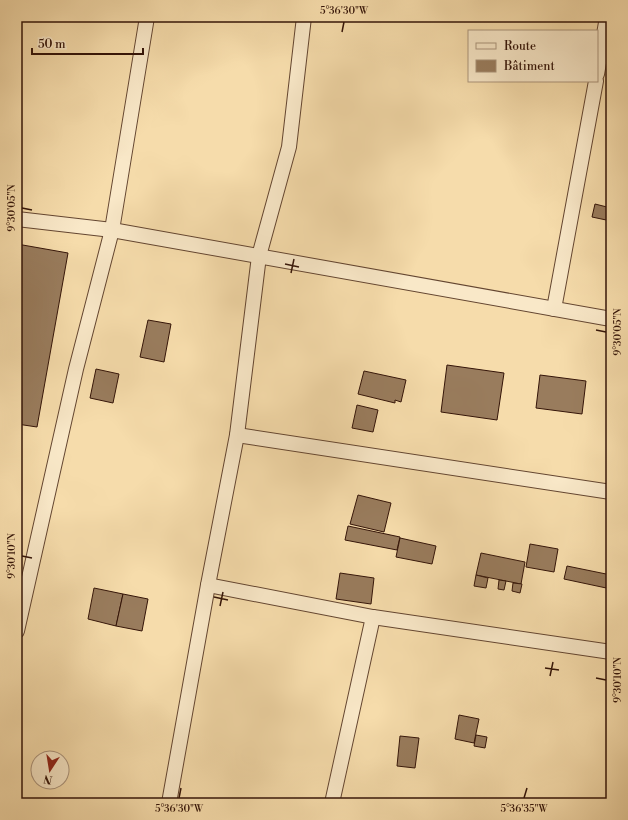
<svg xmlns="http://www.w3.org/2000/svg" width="628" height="820" font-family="'Libre Bodoni',serif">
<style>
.building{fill:#997c5d;stroke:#341408}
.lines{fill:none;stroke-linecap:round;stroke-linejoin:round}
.street-casing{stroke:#644631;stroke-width:16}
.street{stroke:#f9e8c8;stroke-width:14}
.ticks{fill:none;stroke:#341408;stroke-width:1.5}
.neatline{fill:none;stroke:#341408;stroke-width:1.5}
.ticks-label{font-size:10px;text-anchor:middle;fill:#341408}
</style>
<rect width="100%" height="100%" fill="#f6dcab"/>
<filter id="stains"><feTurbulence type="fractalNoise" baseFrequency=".005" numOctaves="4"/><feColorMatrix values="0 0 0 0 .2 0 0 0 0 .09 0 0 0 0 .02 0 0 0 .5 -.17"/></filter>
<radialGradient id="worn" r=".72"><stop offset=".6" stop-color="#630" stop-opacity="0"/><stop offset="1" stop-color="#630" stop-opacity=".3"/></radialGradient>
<g class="building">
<path d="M595 204 611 208V221L592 217Z"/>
<path d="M17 244 68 253 37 427 17 424Z"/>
<path d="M148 320 171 324 164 362 140 357Z"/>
<path d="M447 365 504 373 497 420 441 412Z"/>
<path d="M96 369 119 374 113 403 90 398Z"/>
<path d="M364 371 406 380 401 402 395 400V403L358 394Z"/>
<path d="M540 375 586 381 582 414 536 408Z"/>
<path d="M357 405 378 410 373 432 352 428Z"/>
<path d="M358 495 391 503 384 532 350 524Z"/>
<path d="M348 526 400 537 397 550 345 540Z"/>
<path d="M400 538 436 546 432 564 396 557Z"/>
<path d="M530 544 558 549 554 572 526 567Z"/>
<path d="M481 553 525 562 521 584 476 575Z"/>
<path d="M567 566 611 575V589L564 579Z"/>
<path d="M340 573 374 578 371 604 336 599Z"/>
<path d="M476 575 488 578 486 588 474 586Z"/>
<path d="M499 580 506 581 504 590 498 589Z"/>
<path d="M513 583 522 584 520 593 512 591Z"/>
<path d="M94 588 123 594 116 626 88 619Z"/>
<path d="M123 594 148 599 142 631 116 626Z"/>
<path d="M459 715 479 719 474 743 455 739Z"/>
<path d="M476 735 487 737 485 748 474 746Z"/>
<path d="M400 736 419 738 415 768 397 766Z"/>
</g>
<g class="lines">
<g class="street-casing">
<g id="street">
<path d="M597 74 607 17"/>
<path d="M17 219 112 230 611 319"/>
<path d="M554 309 596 81"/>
<path d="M237 435 611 492"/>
<path d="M208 585 373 617 611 652"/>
<path d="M17 631 76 369 112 230 147 17"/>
<path d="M169 803 208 585 237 435 259 256 289 147 304 17"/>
<path d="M332 803 373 617"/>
</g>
</g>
<use href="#street" class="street"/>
</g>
<path class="ticks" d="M342 32 344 22M22 208 32 210M285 264 299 267M291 273 294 259M596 330 606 332M22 556 32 558M214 597 228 600M220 606 223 592M545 668 559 670M550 676 553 662M596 678 606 680M179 798 181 788M524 798 527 788"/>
<rect width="628" height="820" fill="none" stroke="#f6dcab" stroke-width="44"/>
<rect x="468" y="30" width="130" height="52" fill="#f9e8c8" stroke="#aa937b"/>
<rect x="476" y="43" width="20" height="6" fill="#f9e8c8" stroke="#aa937b"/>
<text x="504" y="50" font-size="12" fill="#341408">Route</text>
<rect x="476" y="60" width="20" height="12" fill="#997c5d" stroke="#aa937b"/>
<text x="504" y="70" font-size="12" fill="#341408">Bâtiment</text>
<g transform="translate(50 770) rotate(192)"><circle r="19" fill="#f9e8c8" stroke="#aa937b"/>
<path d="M0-3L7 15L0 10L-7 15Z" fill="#8f2418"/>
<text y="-6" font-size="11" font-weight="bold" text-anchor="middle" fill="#341408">N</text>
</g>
<path d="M32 48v6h111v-6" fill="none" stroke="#341408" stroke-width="2"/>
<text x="38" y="48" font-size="12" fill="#341408" stroke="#f9e8c8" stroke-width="3" paint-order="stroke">50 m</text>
<rect x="22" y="22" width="584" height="776" class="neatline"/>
<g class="ticks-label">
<text x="344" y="14">5°36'30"W</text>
<text transform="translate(11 208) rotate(-90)" y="4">9°30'05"N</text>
<text transform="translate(617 332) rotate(-90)" y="4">9°30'05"N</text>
<text transform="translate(11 556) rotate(-90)" y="4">9°30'10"N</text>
<text transform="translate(617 680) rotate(-90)" y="4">9°30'10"N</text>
<text x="179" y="812">5°36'30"W</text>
<text x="524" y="812">5°36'35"W</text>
</g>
<rect width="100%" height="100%" filter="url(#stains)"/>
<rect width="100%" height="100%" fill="url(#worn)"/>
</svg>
